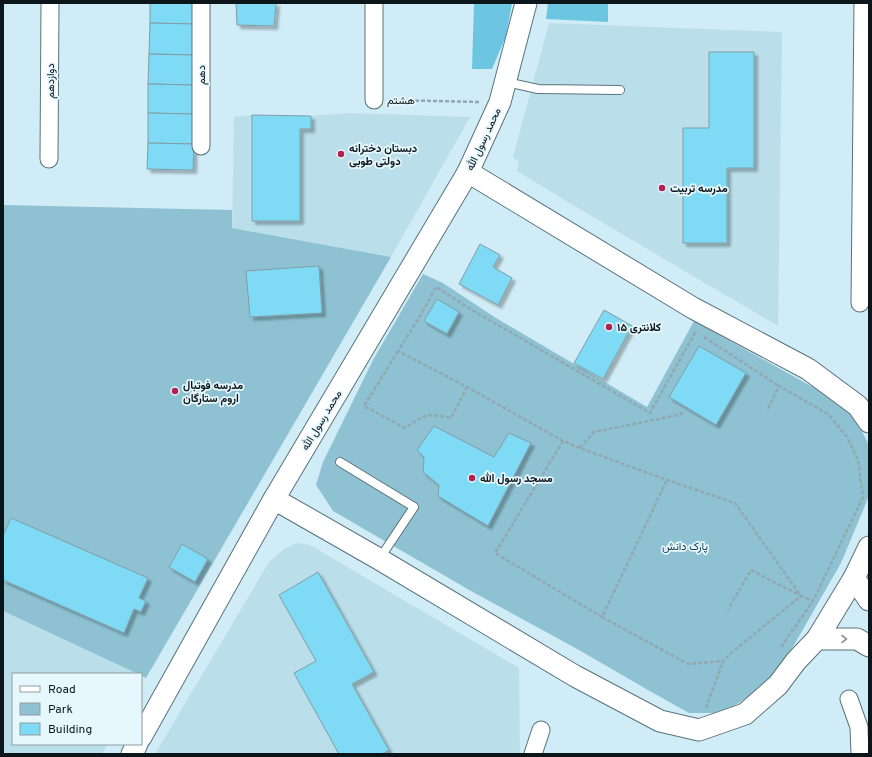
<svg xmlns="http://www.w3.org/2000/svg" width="872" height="757" font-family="Overpass,Vazirmatn,sans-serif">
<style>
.built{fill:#badfeb}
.green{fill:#8ec2d2}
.forest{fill:#6cc6e1}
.building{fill:#7fdaf5;stroke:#829da5;filter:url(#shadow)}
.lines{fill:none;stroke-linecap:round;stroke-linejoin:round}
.service-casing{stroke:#59737b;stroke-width:10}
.minor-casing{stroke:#59737b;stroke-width:19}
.tertiary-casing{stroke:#59737b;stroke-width:23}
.path{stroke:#91a8b0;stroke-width:2.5;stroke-dasharray:4 2;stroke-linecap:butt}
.service{stroke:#fff;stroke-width:8}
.minor{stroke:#fff;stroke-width:17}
.tertiary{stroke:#fff;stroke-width:21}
.oneway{stroke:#929698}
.poi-dot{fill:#b2214e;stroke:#e6f7fd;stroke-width:1.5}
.labels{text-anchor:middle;stroke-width:3.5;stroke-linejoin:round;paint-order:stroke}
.street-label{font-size:11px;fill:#0c161a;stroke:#e6f7fd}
.poi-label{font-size:11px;font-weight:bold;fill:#0c161a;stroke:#e6f7fd;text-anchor:start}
.park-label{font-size:11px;fill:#0c3843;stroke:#e6f7fd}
</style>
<defs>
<filter id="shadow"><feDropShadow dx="3.5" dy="3.5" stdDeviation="1" flood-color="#0004"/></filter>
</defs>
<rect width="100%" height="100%" fill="#d0ecf6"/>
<g class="built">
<path d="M549 23 782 32 778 326 571 204 517 171 519 162 513 157Z"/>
<path d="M350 113 470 117 391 257 232 228 234 117 252 115 311 116Z"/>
<path d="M297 543 310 545 519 668 520 754H155L269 562 284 549Z"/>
<path d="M3 611 138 674H13V744H108L102 754H3Z"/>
</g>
<g class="green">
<path d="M3 205 232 210V228L391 257 146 678 141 676V674H138L3 611Z"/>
<path d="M423 274 443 283 496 318 647 407 694 321 820 391 854 416 869 445V496L841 563 790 652 763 686 724 713H689L648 690 579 650 471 591 333 511 316 485 323 462 373 360Z"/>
</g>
<g class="forest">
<path d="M474 3H512L506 36 492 69H472Z"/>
<path d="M548 3H608V22L546 19Z"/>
</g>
<g class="building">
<path d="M150 3H196L195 24 150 23Z"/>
<path d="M236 3H276L274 26 237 25Z"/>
<path d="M150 23 195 24 194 55 149 54Z"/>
<path d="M709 52H754V168H727V243H683V128H709Z"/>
<path d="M149 54 194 55V85L148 84Z"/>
<path d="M148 84 194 85V114L148 113Z"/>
<path d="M148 113 194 114V144L148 143Z"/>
<path d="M252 115 311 116V129H300V221H252Z"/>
<path d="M148 143 194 144 193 170 147 169Z"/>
<path d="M480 244 500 255 493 267 512 278 498 305 459 284Z"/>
<path d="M319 266 322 313 250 317 246 271Z"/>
<path d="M437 299 459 312 447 334 424 321Z"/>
<path d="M604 310 632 326 603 379 574 363Z"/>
<path d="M699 346 746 373 716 425 669 397Z"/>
<path d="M434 426 494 457 509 433 531 443 488 526 438 496 439 485 423 472 424 457 417 450Z"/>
<path d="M11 518 148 578 139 598 146 601 141 612 134 609 124 633 3 580V536Z"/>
<path d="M182 544 208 559 195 582 169 567Z"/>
<path d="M318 572 374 672 352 684 389 750 382 754H339L294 673 316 661 279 595Z"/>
</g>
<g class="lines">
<g class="service-casing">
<g id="service">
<path d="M506 82 538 89 620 90"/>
<path d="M340 462 414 507 380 558"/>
</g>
</g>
<g class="minor-casing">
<g id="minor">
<path d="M374 3V100"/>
<path d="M201 146V3"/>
<path d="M49 159 50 3"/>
<path d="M860 303 863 3"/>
<path d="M849 699 859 727 860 754"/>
<path d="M533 754 541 730"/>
</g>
</g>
<g class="tertiary-casing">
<g id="tertiary">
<path d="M468 172 693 308 808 369 858 406 869 422"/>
<path d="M274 499 379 559 575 676 660 721 699 730 745 714 778 685 796 661 817 639 854 578 869 547"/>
<path d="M854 578 869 600"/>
<path d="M817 639H857L869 646"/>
<path d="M141 737 274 499 468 172 500 102 526 3"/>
<path d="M132 754 137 744"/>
</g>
</g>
<g class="path">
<path d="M391 100 480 102"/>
<path d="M704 337 779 386"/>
<path d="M398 351 364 406 405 428C426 414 426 413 451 418L467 387"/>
<path d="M768 409 779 386 828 414 847 437 858 460 863 497 813 601 781 647"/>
<path d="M683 413 678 415 594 432 580 448 667 480 735 503 801 596 813 601"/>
<path d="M563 441 495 553 602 617 667 480"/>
<path d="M580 448 563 441 467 387 398 351 419 318 436 287 472 310 650 413 696 331 697 332"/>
<path d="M602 617 688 664 723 661"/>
<path d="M706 708 723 661 731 653 801 596 751 570 728 609"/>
</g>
<use href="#service" class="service"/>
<use href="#minor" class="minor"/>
<use href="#tertiary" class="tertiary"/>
</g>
<defs><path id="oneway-chevron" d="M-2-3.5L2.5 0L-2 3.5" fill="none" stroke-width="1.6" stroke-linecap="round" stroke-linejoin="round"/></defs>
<use class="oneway" href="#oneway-chevron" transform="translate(844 639)"/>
<g class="poi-dot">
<circle cx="341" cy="154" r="4"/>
<circle cx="662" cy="188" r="4"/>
<circle cx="609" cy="327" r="4"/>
<circle cx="175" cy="391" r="4"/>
<circle cx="472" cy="478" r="4"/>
</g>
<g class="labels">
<g class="street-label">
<text transform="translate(201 75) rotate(-90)" y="4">دهم</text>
<text transform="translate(50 81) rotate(-90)" y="4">دوازدهم</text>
<text transform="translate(401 100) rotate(1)" y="4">هشتم</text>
<text transform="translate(483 139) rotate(-65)" y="4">محمد رسول الله</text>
<text transform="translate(321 420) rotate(-59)" y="4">محمد رسول الله</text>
</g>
<g class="poi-label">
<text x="349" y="152">دبستان دخترانه<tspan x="349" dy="13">دولتی طوبی</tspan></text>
<text x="670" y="192">مدرسه تربیت</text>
<text x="617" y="331">کلانتری ۱۵</text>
<text x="183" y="389">مدرسه فوتبال<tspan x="183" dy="13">اروم ستارگان</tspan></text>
<text x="480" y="482">مسجد رسول الله</text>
</g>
<g class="park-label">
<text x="685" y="550">پارک دانش</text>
</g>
</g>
<rect width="872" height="757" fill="none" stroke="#0c161a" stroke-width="8"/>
<rect x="12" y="673" width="130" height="72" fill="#e6f7fd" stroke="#8f9da2"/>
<rect x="20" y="686" width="20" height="6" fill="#ffffff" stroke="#8f9da2"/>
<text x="48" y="693" font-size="12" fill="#0c161a">Road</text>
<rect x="20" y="703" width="20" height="12" fill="#8ec2d2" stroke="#8f9da2"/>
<text x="48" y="713" font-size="12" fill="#0c161a">Park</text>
<rect x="20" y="723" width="20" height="12" fill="#7fdaf5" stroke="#8f9da2"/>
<text x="48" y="733" font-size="12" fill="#0c161a">Building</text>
</svg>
